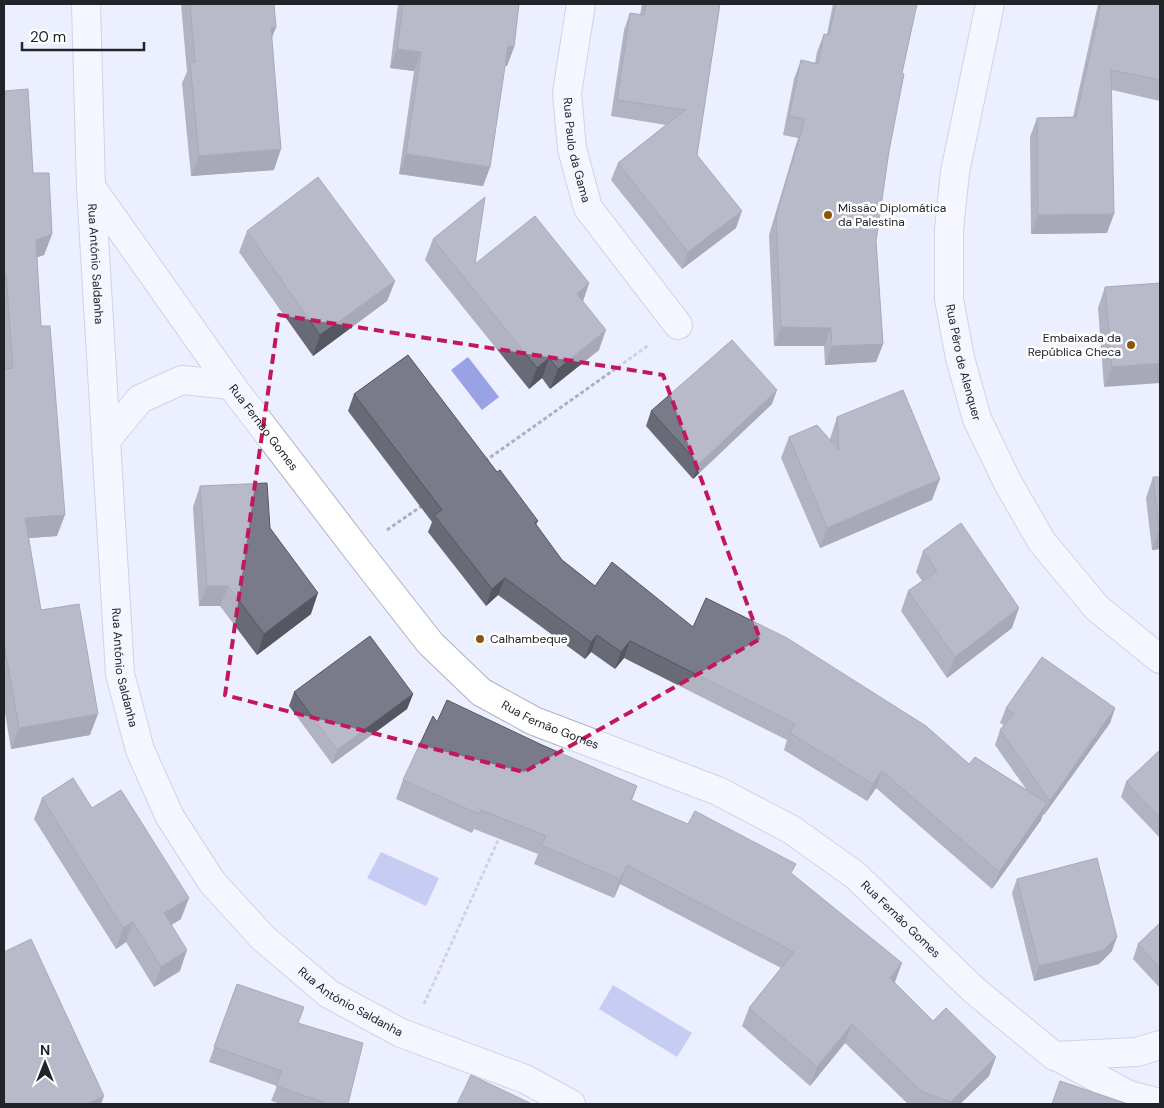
<svg xmlns="http://www.w3.org/2000/svg" width="1164" height="1108" font-family="'DM Sans',sans-serif">
<style>
.water{fill:#99a2e5}
.lines{fill:none;stroke-linecap:round;stroke-linejoin:round}
.minor-casing{stroke:#aeb1c0;stroke-width:30}
.path{stroke:#adb0bd;stroke-width:3;stroke-dasharray:4 2.5;stroke-linecap:butt}
.minor{stroke:#fff;stroke-width:28}
.wall{fill:#686a76}
.shaded-wall{fill:#555660}
.building{fill:#797b89;stroke:#555660}
.marked{fill:none;stroke:#c2185b;stroke-width:4;stroke-dasharray:10 6;stroke-linejoin:round}
.poi-dot{fill:#8b5606;stroke:#fff;stroke-width:2}
.labels{text-anchor:middle;stroke-width:5;stroke-linejoin:round;paint-order:stroke}
.street-label{font-size:12px;fill:#23242a;stroke:#fff}
.poi-label{font-size:12px;fill:#23242a;stroke:#fff;text-anchor:start}
</style>
<rect width="100%" height="100%" fill="#ecefff"/>
<g class="water">
<path d="M468 357 499 397 482 410 451 370Z"/>
<path d="M381 852 439 878 426 906 367 878Z"/>
<path d="M613 985 692 1033 677 1057 599 1009Z"/>
</g>
<g class="lines">
<g class="minor-casing">
<g id="minor">
<path id="s1" d="M86 4 91 187 120 674 140 750 170 817 212 882 263 938 329 994 401 1033 525 1079 571 1104"/>
<path id="s2" d="M581 4 567 93 572 149 588 208 678 325"/>
<path id="s3" d="M990 4 955 172 949 230V299L960 358 977 419 1008 483 1042 542 1097 608 1160 659"/>
<path id="s4" d="M91 187 231 385 358 551 430 643 481 692 534 721 718 791 792 830 855 875 974 990 1054 1056 1137 1052 1160 1045"/>
<path d="M107 439 140 399 182 380 231 385"/>
<path d="M1056 1056 1129 1095 1160 1103"/>
</g>
</g>
<g class="path">
<path d="M485 461 649 345"/>
<path d="M387 530 423 505"/>
<path d="M424 1004 500 836"/>
</g>
<use href="#minor" class="minor"/>
</g>
<g class="wall">
<path d="M181 4H274L276 27 272 37 274 170 191 176 182 83 187 72Z"/>
<path d="M398 4H519L514 47 507 66H505L490 167 483 186 399 174 414 71 390 68Z"/>
<path d="M642 4H720L697 155 736 228 682 269 611 180 618 163 666 125 611 116 624 30 630 13 640 15Z"/>
<path d="M833 4H917L902 73 889 151 876 241 883 344 876 362 825 365 824 346H774L769 235 798 138 783 135 794 79 801 60 815 63 817 52 824 34H827Z"/>
<path d="M1098 4H1160V101L1112 90 1107 233 1031 234 1030 137 1037 118 1073 117Z"/>
<path d="M4 91 33 173 52 234 44 255 37 257 41 326 57 536 29 538 41 610 90 735 11 749 4 707Z"/>
<path d="M247 231 395 281 387 301 313 356 239 252Z"/>
<path d="M433 239 475 264 589 283 583 301 599 350 550 389 542 378 529 389 425 260Z"/>
<path d="M1160 283 1104 387 1098 308 1105 287Z"/>
<path d="M354 394 497 472 538 521 536 525 562 560 595 586 693 627 969 764 1026 789 995 745 1000 730 1004 725 1000 723 1006 708H1115L1110 723 1044 815 1043 814 1041 820 992 889 876 788 867 801 784 750 787 740 624 658 615 669 591 652 585 659 498 595 486 606 428 532 432 522 348 411Z"/>
<path d="M772 404 693 479 646 426 651 411Z"/>
<path d="M837 417 932 500 820 548 781 458 789 437 830 439Z"/>
<path d="M1153 477H1160V549L1152 550 1146 498Z"/>
<path d="M200 486 270 528 311 614 257 655 220 606H199L193 507Z"/>
<path d="M923 551 1012 628 947 678 901 611 908 591 922 581 916 572Z"/>
<path d="M294 692 413 694 407 709 332 764 289 706Z"/>
<path d="M437 722 542 745 637 786 632 800 792 874 895 982 894 983 989 1076 960 1104H908L845 1043 810 1086 742 1026 749 1008 781 968 620 884 614 898 534 864 538 854 474 829 472 833 396 799 403 780Z"/>
<path d="M1160 750V838L1121 797 1126 782Z"/>
<path d="M42 798 92 808 181 919 171 925 180 971 154 987 126 942 116 949 34 819Z"/>
<path d="M1017 879 1112 951 1099 964 1034 981 1012 893Z"/>
<path d="M1160 923V988L1133 959 1138 944Z"/>
<path d="M237 984 298 1023 348 1104H281L271 1101 277 1086 209 1062Z"/>
</g>
<g class="shaded-wall">
<path d="M276 27 268 48 271 28Z"/>
<path d="M508 46 514 47 507 66H501Z"/>
<path d="M397 49 421 52 414 71 390 68Z"/>
<path d="M281 149 274 170 191 176 199 156Z"/>
<path d="M406 154 490 167 483 186 399 174Z"/>
<path d="M742 211 736 228 682 269 688 252Z"/>
<path d="M1114 214 1107 233 1031 234 1038 215Z"/>
<path d="M52 234 44 255 29 260 36 240Z"/>
<path d="M395 281 387 301 313 356 320 335Z"/>
<path d="M589 283 582 304 577 294Z"/>
<path d="M781 327 831 328 824 346H774Z"/>
<path d="M606 330 599 350 550 389 558 369Z"/>
<path d="M883 344 876 362 825 365 832 346Z"/>
<path d="M549 358 542 378 529 389 537 368Z"/>
<path d="M1160 363V383L1104 387 1112 367Z"/>
<path d="M777 390 772 404 693 479 699 464Z"/>
<path d="M940 479 932 500 820 548 827 528Z"/>
<path d="M65 515 57 536 18 539 25 518Z"/>
<path d="M1159 529H1160V549L1152 550Z"/>
<path d="M505 578 498 595 486 606 492 589Z"/>
<path d="M207 586H228L220 606H199Z"/>
<path d="M318 593 311 614 257 655 264 634Z"/>
<path d="M1019 608 1012 628 947 678 955 657Z"/>
<path d="M597 635 591 652 585 659 591 642Z"/>
<path d="M630 641 624 658 615 669 621 652Z"/>
<path d="M413 694 407 709 332 764 337 750Z"/>
<path d="M1115 708 1110 723 1044 815 1050 801Z"/>
<path d="M98 714 90 735 11 749 19 728Z"/>
<path d="M882 771 876 788 867 801 873 784Z"/>
<path d="M1047 803 1041 820 992 889 999 872Z"/>
<path d="M627 865 620 884 614 898 620 879Z"/>
<path d="M189 898 181 919 157 934 164 913Z"/>
<path d="M133 922 126 942 116 949 123 928Z"/>
<path d="M1117 937 1112 951 1099 964 1034 981 1039 966Z"/>
<path d="M187 950 180 971 154 987 161 967Z"/>
<path d="M902 963 895 982 883 997 890 978Z"/>
<path d="M852 1024 845 1043 810 1086 817 1067Z"/>
<path d="M996 1057 989 1076 960 1104H950L951 1102Z"/>
<path d="M104 1096 101 1104H86Z"/>
</g>
<g class="building">
<path d="M190 4H274L276 27 271 28 281 149 199 156 190 62H195Z"/>
<path d="M403 4H519L514 47 508 46 490 167 406 154 421 52 397 49Z"/>
<path d="M646 4H720L697 155 742 211 688 252 618 163 685 110 617 100 630 13 644 15Z"/>
<path d="M836 4H917L902 73 904 74 889 151 876 241 883 344 832 346 831 328 781 327 776 216 805 119 789 116 801 60 818 64 824 34 829 35Z"/>
<path d="M1101 4H1160V80L1111 70 1114 214 1038 215 1037 118 1076 117Z"/>
<path d="M28 89 33 173H49L52 234 36 240 41 326H50L65 515 25 518 41 610 79 604 98 714 19 728 4 644V369L13 368 6 274H4V91Z"/>
<path d="M318 177 395 281 320 335 247 231Z"/>
<path d="M485 197 475 264 535 216 589 283 577 294 606 330 558 369 549 358 537 368 433 239Z"/>
<path d="M1160 283V363L1112 367 1105 287Z"/>
<path d="M732 340 777 390 699 464 651 411Z"/>
<path d="M408 355 497 472 500 470 538 521 535 523 562 560 595 586 612 562 693 627 706 598 787 638 926 726 969 764 975 757 1047 803 999 872 882 771 873 784 790 733 795 724 630 641 621 652 597 635 591 642 505 578 492 589 434 515 442 510 354 394Z"/>
<path d="M903 390 940 479 827 528 789 437 817 425 839 450 837 417Z"/>
<path d="M1153 477H1160V529H1159Z"/>
<path d="M267 483 270 528 318 593 264 634 228 586H207L200 486Z"/>
<path d="M961 523 1019 608 955 657 908 591 937 571 923 551Z"/>
<path d="M370 636 413 694 337 750 294 692Z"/>
<path d="M1042 657 1115 708 1050 801 1000 730 1014 714 1006 708Z"/>
<path d="M447 700 542 745 637 786 631 800 688 824 695 811 796 864 791 873 902 963 890 978 933 1021 946 1008 996 1057 951 1102 922 1092 852 1024 817 1067 749 1008 794 952 627 865 620 879 541 845 546 836 481 810 479 814 403 780 433 716 437 722Z"/>
<path d="M1160 750V818L1126 782Z"/>
<path d="M73 778 92 808 121 790 189 898 164 913 187 950 161 967 133 922 123 928 42 798Z"/>
<path d="M1097 858 1117 937 1104 950 1039 966 1017 879Z"/>
<path d="M1160 923V968L1138 944Z"/>
<path d="M31 939 104 1096 86 1104H6L4 1099V952Z"/>
<path d="M237 984 304 1007 298 1023 363 1043 348 1104H329L276 1086 282 1071 214 1047Z"/>
<path d="M471 1075 532 1104H457Z"/>
<path d="M1060 1081 1128 1104H1052Z"/>
</g>
<path d="M0 0H1164V1108H0ZM279 315 663 375 760 639 524 772 225 695Z" fill="#ecefff" fill-opacity=".55" fill-rule="evenodd"/>
<path class="marked" d="M279 315 663 375 760 639 524 772 225 695Z"/>
<g class="poi-dot">
<circle cx="828" cy="215" r="5"/>
<circle cx="1131" cy="345" r="5"/>
<circle cx="480" cy="639" r="5"/>
</g>
<g class="labels">
<g class="street-label">
<text dy="4" stroke="none"><textPath href="#s2" startOffset="148">Rua Paulo da Gama</textPath></text>
<text dy="4" stroke="none"><textPath href="#s1" startOffset="260">Rua António Saldanha</textPath></text>
<text dy="4" stroke="none"><textPath href="#s3" startOffset="364">Rua Pêro de Alenquer</textPath></text>
<text dy="4" stroke="none"><textPath href="#s4" startOffset="296">Rua Fernão Gomes</textPath></text>
<text dy="4" stroke="none"><textPath href="#s1" startOffset="665">Rua António Saldanha</textPath></text>
<text dy="4" stroke="none"><textPath href="#s4" startOffset="716">Rua Fernão Gomes</textPath></text>
<text dy="4" stroke="none"><textPath href="#s4" startOffset="1121">Rua Fernão Gomes</textPath></text>
<text dy="4" stroke="none"><textPath href="#s1" startOffset="1085">Rua António Saldanha</textPath></text>
</g>
<g class="poi-label">
<text x="838" y="212">Missão Diplomática<tspan x="838" dy="14">da Palestina</tspan></text>
<text x="1121" y="342" text-anchor="end">Embaixada da<tspan x="1121" dy="14">República Checa</tspan></text>
<text x="490" y="643">Calhambeque</text>
</g>
</g>
<rect width="1164" height="1108" fill="none" stroke="#23242a" stroke-width="10"/>
<g transform="translate(45 1063)" stroke="#ffffff" stroke-width="4" paint-order="stroke">
<path d="M0-4L9 19L0 12L-9 19Z" fill="#23242a"/>
<text y="-8" font-size="14" font-weight="bold" text-anchor="middle" fill="#23242a">N</text>
</g>
<path d="M22 42v8h122v-8" fill="none" stroke="#23242a" stroke-width="2.5"/>
<text x="30" y="42" font-size="15" fill="#23242a" stroke="#ffffff" stroke-width="4" paint-order="stroke">20 m</text>
</svg>
